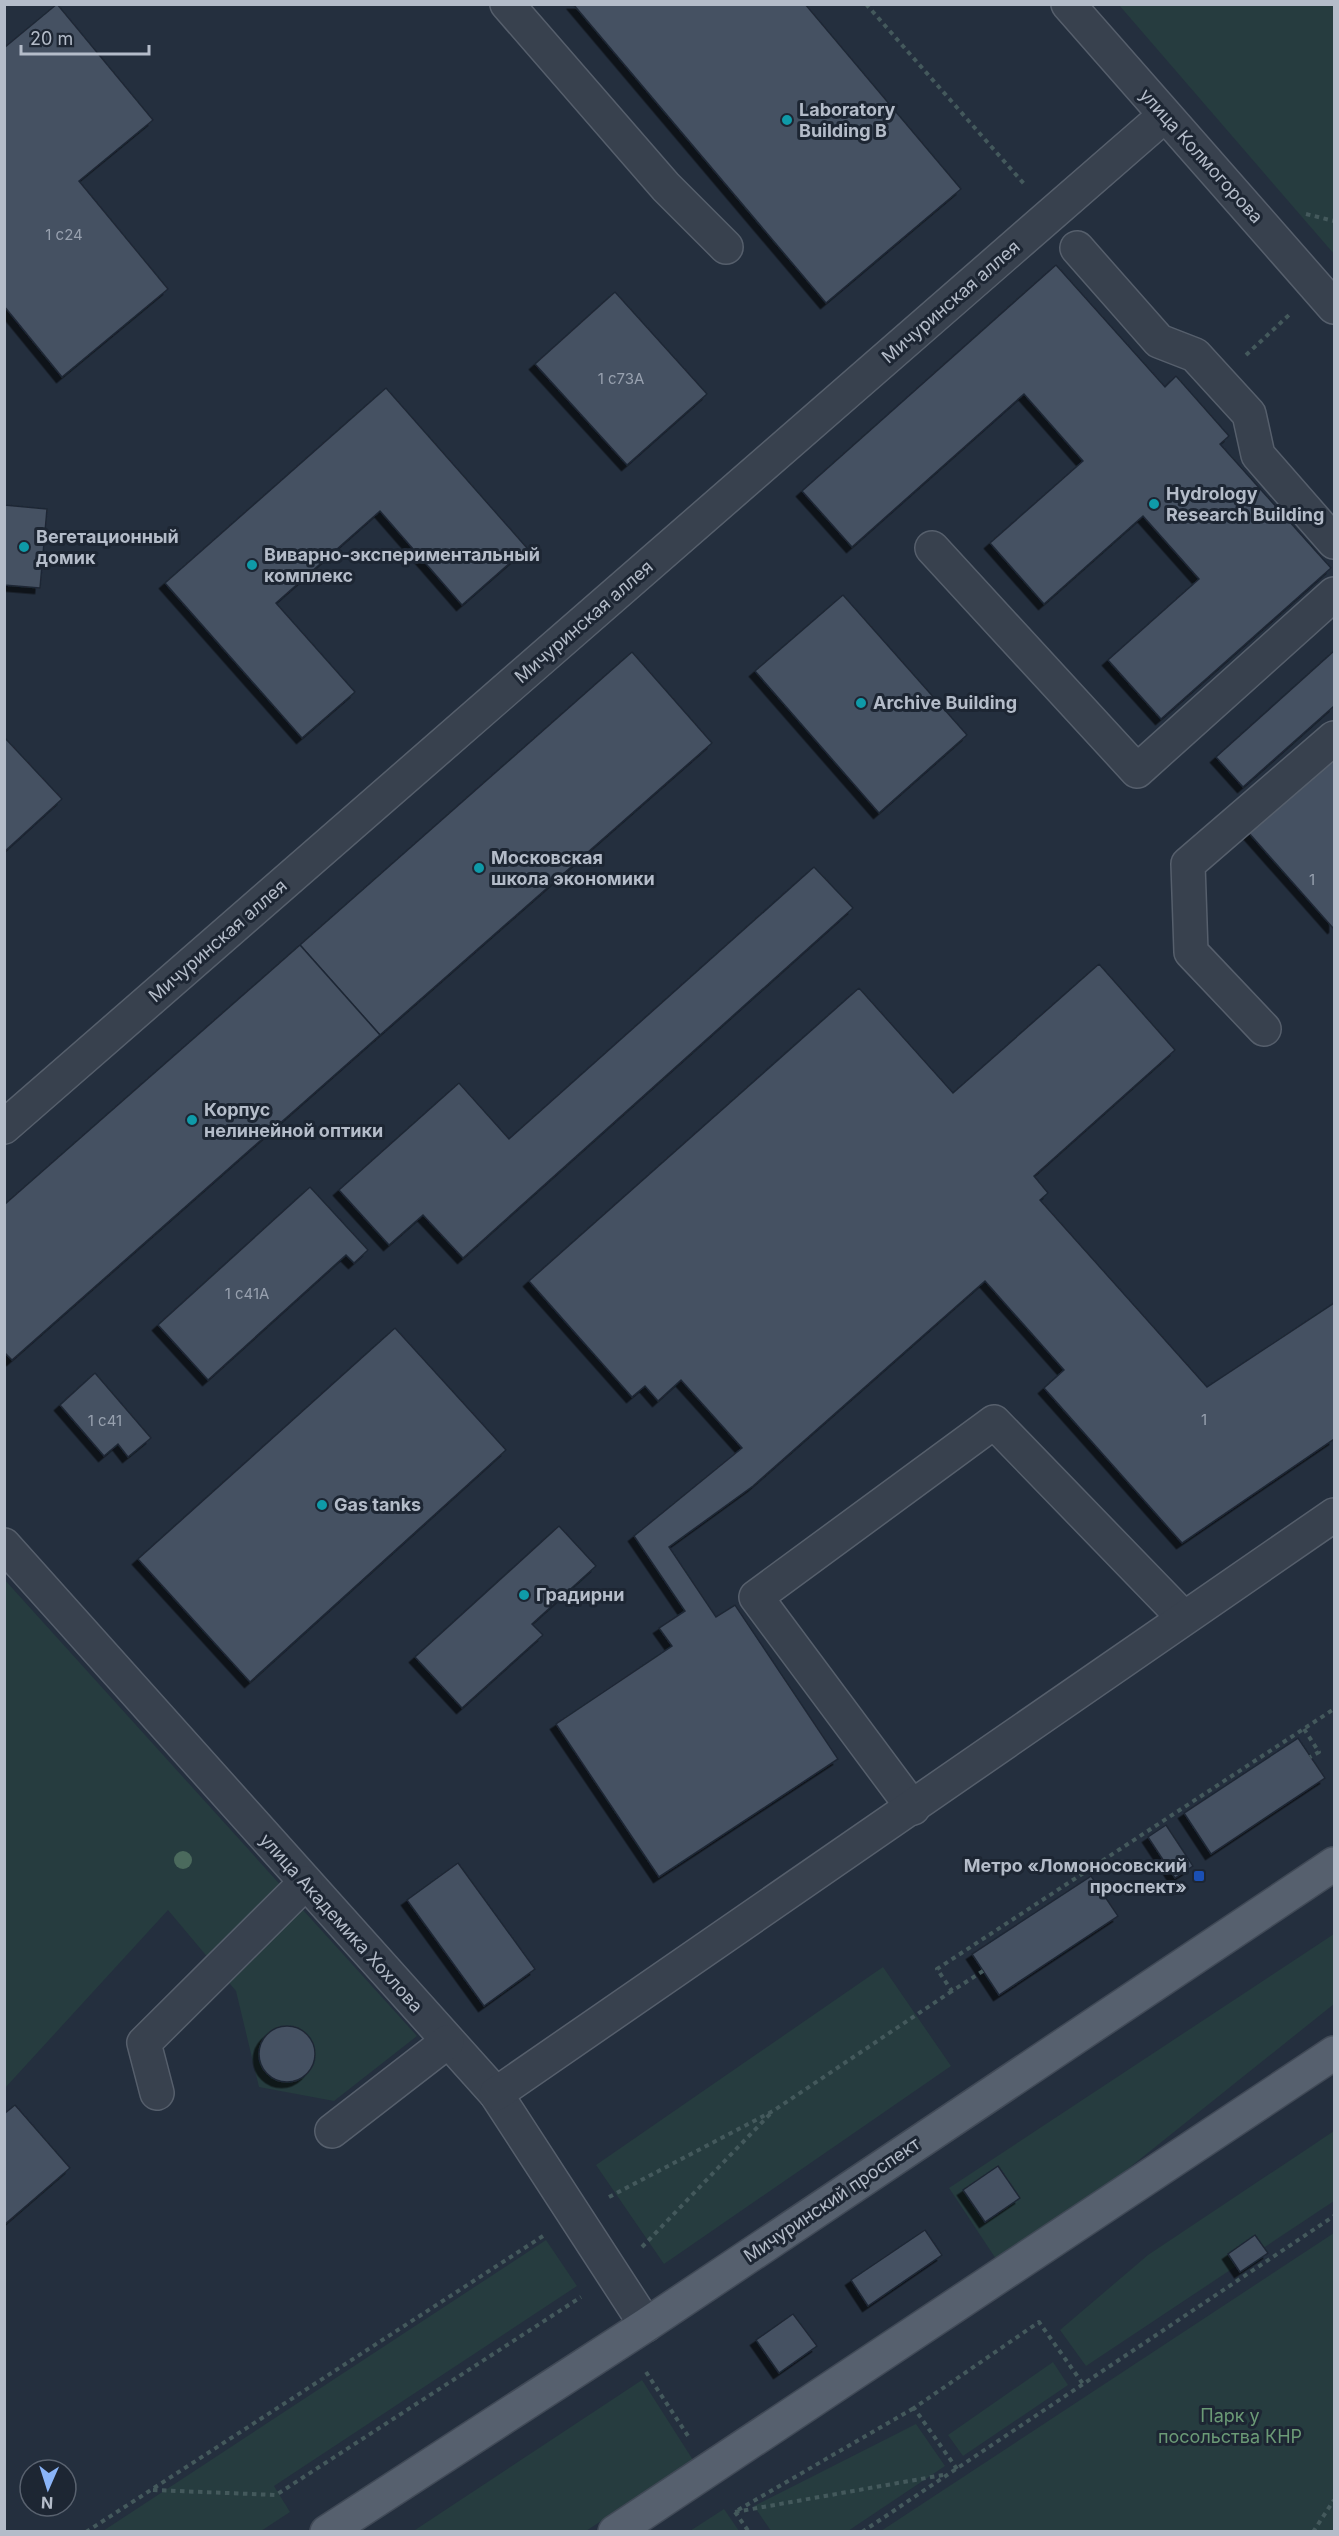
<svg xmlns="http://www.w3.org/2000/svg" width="1339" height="2536" font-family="Inter,sans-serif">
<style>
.green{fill:#263c3f}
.building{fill:#455162;stroke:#1f2835;stroke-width:1.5;filter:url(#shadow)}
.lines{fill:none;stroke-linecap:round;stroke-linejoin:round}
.minor-casing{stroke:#565f6c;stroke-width:36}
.major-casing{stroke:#414a57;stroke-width:36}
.path{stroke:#44595c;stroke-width:4;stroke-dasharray:4.5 4.5;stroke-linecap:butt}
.minor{stroke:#38414e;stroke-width:33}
.major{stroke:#56606e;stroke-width:33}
.tree{fill:#4b6a5d}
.culture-dot{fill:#0f9aa8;stroke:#1d2633;stroke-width:2}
.transit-dot{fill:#1a4fb4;stroke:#1d2633;stroke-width:2}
.labels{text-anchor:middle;stroke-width:6;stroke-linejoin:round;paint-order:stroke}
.number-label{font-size:15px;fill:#98a1af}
.poi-label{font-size:18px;font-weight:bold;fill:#b4bcc9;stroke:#1d2633;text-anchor:start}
.street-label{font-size:18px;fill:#b4bcc9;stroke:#1d2633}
.park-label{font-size:18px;fill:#6b9a76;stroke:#1d2633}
</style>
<defs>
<filter id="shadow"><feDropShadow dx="-5.5" dy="5.5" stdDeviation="0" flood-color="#0009"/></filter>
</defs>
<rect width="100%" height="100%" fill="#242f3e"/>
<g class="green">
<path d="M1119 5H1334V254Z"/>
<path d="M4 1579 417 2036 334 2101 259 2087 236 1991 168 1910 5 2088Z"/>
<path d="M1334 1934V2004L1119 2176 998 2262 949 2188Z"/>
<path d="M883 1967 951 2066 664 2264 596 2165Z"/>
<path d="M1334 2131V2201L1086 2366 1060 2330 1148 2255Z"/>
<path d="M1334 2233V2531H881Z"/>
<path d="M546 2240 577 2286 274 2486 290 2512 261 2531H103Z"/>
<path d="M1053 2362 1068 2385 963 2456 948 2435Z"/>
<path d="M642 2380 693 2460 586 2531 412 2532Z"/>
<path d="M916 2424 945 2466 848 2531H771L754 2506Z"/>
<path d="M724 2509 739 2531H690Z"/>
</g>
<g class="building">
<path d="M57 4 153 120 79 181 168 289 62 377 4 306V48Z"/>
<path d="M573 4H805L961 189 826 303Z"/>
<path d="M1056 265 1165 387 1176 376 1229 436 1220 444 1331 568 1161 719 1108 660 1199 579 1143 516 1044 604 990 543 1083 461 1024 394 852 547 802 491Z"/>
<path d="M615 292 707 394 627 465 535 364Z"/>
<path d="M386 388 527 548 462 605 380 511 276 603 355 692 302 738 165 583Z"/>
<path d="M4 505 47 509 40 588 4 585Z"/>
<path d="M843 595 967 735 879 813 755 671Z"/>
<path d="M1334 651V706L1243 787 1216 757Z"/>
<path d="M632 652 712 743 380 1035 300 945Z"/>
<path d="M4 737 62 799 4 852Z"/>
<path d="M1334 755V927L1333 928 1248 832Z"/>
<path d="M814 867 853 908 463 1258 423 1215 389 1245 339 1190 459 1083 509 1139Z"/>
<path d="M300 945 380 1035 12 1360 4 1352V1205Z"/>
<path d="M1099 964 1175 1050 1034 1176 1048 1193 1040 1200 1207 1387 1334 1303V1439L1182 1543 1044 1388 1064 1370 985 1281 753 1486 669 1547 716 1617 735 1605 838 1759 659 1877 556 1724 672 1646 659 1628 685 1611 634 1536 742 1448 681 1380 658 1401 645 1386 632 1397 529 1281 859 988 953 1093Z"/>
<path d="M310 1187 368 1250 354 1263 346 1255 208 1380 158 1325Z"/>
<path d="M395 1328 506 1450 250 1682 138 1559Z"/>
<path d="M95 1373 151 1438 128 1457 118 1444 104 1456 60 1405Z"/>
<path d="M559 1526 596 1566 532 1624 543 1635 462 1708 415 1657Z"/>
<path d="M1298 1738 1325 1778 1211 1854 1184 1813Z"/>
<path d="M1166 1825 1193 1866 1175 1878 1148 1837Z"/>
<path d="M458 1863 535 1969 484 2006 407 1900Z"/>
<path d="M1091 1876 1118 1916 999 1995 972 1954Z"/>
<circle cx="287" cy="2054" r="28"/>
<path d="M15 2105 70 2168 4 2225V2114Z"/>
<path d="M998 2166 1020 2198 985 2222 963 2190Z"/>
<path d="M925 2230 942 2255 868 2306 851 2280Z"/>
<path d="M1255 2235 1268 2253 1240 2272 1228 2254Z"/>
<path d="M793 2314 817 2346 779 2373 756 2340Z"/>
</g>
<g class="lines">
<g class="minor-casing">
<g id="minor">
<path d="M507 4 666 187 726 247"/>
<path d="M1068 4 1334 307"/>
<path d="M1077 248 1159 341 1195 355 1249 414 1258 455 1334 542"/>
<path d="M932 548 1137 771 1334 594"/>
<path d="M1264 1029 1191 952 1188 864 1334 738"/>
<path d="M4 1127 1164 116"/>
<path d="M4 1545 496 2094 646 2325"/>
<path d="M913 1808 756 1597 994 1422 1183 1617"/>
<path d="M157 2093 144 2043 305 1883"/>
<path d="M496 2094 1334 1515"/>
<path d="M332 2131 447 2042"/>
</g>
</g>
<g class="major-casing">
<g id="major">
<path d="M327 2532 646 2325 1334 1864"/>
<path d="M615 2532 1334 2053"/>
</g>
</g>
<g class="path">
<path d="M866 4 1025 185"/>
<path d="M1306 214 1334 221"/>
<path d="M1246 355 1289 315"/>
<path d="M1304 1729 1319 1752 1310 1757"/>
<path d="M983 1971 952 1991 937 1969 1334 1709"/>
<path d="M609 2197 773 2111 952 1991"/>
<path d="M642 2247 770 2114"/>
<path d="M646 2372 688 2436"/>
<path d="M957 2469 914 2408 1039 2322 1083 2384"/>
<path d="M153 2490 276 2495 581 2297"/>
<path d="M738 2510 914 2408"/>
<path d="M735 2512 943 2475"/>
<path d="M735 2512 749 2532"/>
<path d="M86 2532 543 2236"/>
<path d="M862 2532 1334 2216"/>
<path d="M1313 2532 1334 2500"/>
</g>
<use href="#minor" class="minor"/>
<use href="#major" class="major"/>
</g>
<circle class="tree" cx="183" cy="1860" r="9"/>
<g class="culture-dot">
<circle cx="787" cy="120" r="6"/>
<circle cx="1154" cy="504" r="6"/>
<circle cx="24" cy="547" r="6"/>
<circle cx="252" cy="565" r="6"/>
<circle cx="861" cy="703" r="6"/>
<circle cx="479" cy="868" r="6"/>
<circle cx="192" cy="1120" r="6"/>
<circle cx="322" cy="1505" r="6"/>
<circle cx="524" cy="1595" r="6"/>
</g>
<rect class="transit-dot" x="1193" y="1870" width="12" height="12" rx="3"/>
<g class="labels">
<g class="number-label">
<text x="64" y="240">1 с24</text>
<text x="621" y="384">1 с73А</text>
<text x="1312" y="885">1</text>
<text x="247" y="1299">1 с41А</text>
<text x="1204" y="1425">1</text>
<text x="105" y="1426">1 с41</text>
</g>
<g class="poi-label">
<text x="799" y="116">Laboratory<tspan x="799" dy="21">Building B</tspan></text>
<text x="1166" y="500">Hydrology<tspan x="1166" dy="21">Research Building</tspan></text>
<text x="36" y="543">Вегетационный<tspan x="36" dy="21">домик</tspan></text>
<text x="264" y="561">Виварно-экспериментальный<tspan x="264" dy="21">комплекс</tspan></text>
<text x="873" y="709">Archive Building</text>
<text x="491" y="864">Московская<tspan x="491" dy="21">школа экономики</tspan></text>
<text x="204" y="1116">Корпус<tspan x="204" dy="21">нелинейной оптики</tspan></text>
<text x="334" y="1511">Gas tanks</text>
<text x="536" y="1601">Градирни</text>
<text x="1187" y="1872" text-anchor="end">Метро «Ломоносовский<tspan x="1187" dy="21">проспект»</tspan></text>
</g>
<g class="street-label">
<text transform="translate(1201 156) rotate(48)" y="6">улица Колмогорова</text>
<text transform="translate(951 302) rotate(-41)" y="6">Мичуринская аллея</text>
<text transform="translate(584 622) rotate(-41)" y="6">Мичуринская аллея</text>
<text transform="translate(218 941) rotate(-41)" y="6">Мичуринская аллея</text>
<text transform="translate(341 1923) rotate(48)" y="6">улица Академика Хохлова</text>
<text transform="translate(832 2200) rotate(-34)" y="6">Мичуринский проспект</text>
</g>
<g class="park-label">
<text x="1230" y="2422">Парк у<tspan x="1230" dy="21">посольства КНР</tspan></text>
</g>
</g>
<rect width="1339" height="2536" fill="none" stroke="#b4bcc9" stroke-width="12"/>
<g transform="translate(48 2488) rotate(183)"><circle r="28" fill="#1d2633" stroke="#59626f" stroke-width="1.5"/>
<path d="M0-4.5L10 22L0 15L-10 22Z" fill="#8ab4f8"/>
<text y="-9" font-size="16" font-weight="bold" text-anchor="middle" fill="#b4bcc9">N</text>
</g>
<path d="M21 45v9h128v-9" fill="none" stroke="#b4bcc9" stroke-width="3"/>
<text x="30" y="45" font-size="18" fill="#b4bcc9" stroke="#1d2633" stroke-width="4.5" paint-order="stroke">20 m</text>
</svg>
